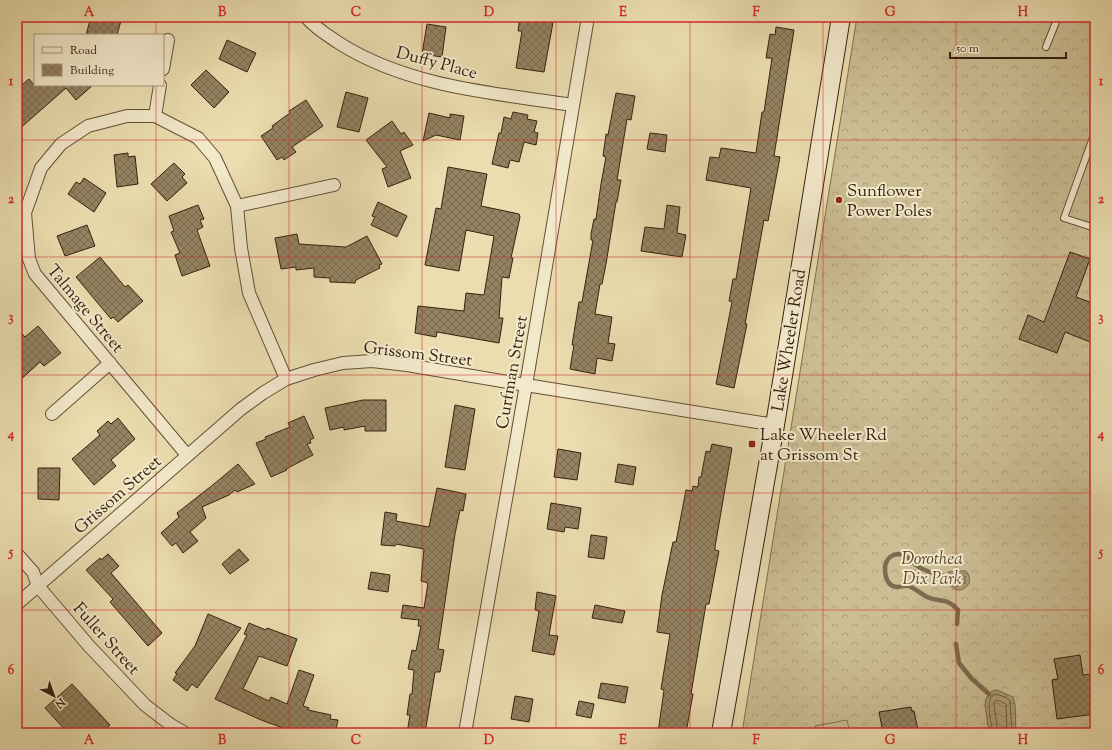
<svg xmlns="http://www.w3.org/2000/svg" width="1112" height="750" font-family="'Sorts Mill Goudy',serif">
<style>
.forest{fill:url(#forest-crowns);stroke:#816f52}
.garden{fill:#ccbd94;stroke:#816f52}
.water{fill:url(#water-waves);stroke:#7d6b4f}
.lines{fill:none;stroke-linecap:round;stroke-linejoin:round}
.shore{stroke:#725f44;stroke-width:1}
.stream{stroke:#7d6b4f;stroke-width:4.5}
.building{fill:url(#building-cross-hatch);stroke:#36210f}
.service-casing{stroke:#635037;stroke-width:8}
.minor-casing{stroke:#635037;stroke-width:14}
.secondary-casing{stroke:#36210f;stroke-width:20}
.service{stroke:#f2e9cb;stroke-width:6}
.minor{stroke:#f2e9cb;stroke-width:12}
.secondary{stroke:#f2e9cb;stroke-width:18}
.grid{fill:none;stroke:#d62828;stroke-width:1;stroke-opacity:0.55}
.poi-dot{fill:#8f2418;stroke:#f2e9cb;stroke-width:1.5}
.labels{text-anchor:middle;stroke-width:4;stroke-linejoin:round;paint-order:stroke}
.street-label{font-size:17px;fill:#36210f;stroke:#f2e9cb}
.poi-label{font-size:17px;fill:#36210f;stroke:#f2e9cb;text-anchor:start}
.park-label{font-size:17px;font-style:italic;fill:#5c4830;stroke:#f2e9cb}
.neatline{fill:none;stroke:#d62828;stroke-width:1.5}
.grid-label{font-size:13px;text-anchor:middle;font-weight:bold;fill:#d62828}
</style>
<defs>
<pattern id="forest-crowns" width="20" height="18" patternUnits="userSpaceOnUse"><rect width="20" height="18" fill="#ccbd94"/><path d="M2 6a3 3 0 1 1 6 0M12 15a3 3 0 1 1 6 0" fill="none" stroke="#b0a27e"/></pattern>
<pattern id="water-waves" width="16" height="10" patternUnits="userSpaceOnUse"><rect width="16" height="10" fill="#ad9d79"/><path d="M0 5q4-4 8 0t8 0" fill="none" stroke="#8e8062"/></pattern>
<pattern id="building-cross-hatch" width="8" height="8" patternUnits="userSpaceOnUse"><rect width="8" height="8" fill="#948362"/><path d="M0 0l8 8M0 8l8-8" fill="none" stroke="#7a6b4f"/></pattern>
</defs>
<rect width="100%" height="100%" fill="#ebddaf"/>
<filter id="stains"><feTurbulence type="fractalNoise" baseFrequency=".005" numOctaves="4"/><feColorMatrix values="0 0 0 0 .2 0 0 0 0 .09 0 0 0 0 .02 0 0 0 .5 -.17"/></filter>
<radialGradient id="worn" r=".72"><stop offset=".6" stop-color="#630" stop-opacity="0"/><stop offset="1" stop-color="#630" stop-opacity=".3"/></radialGradient>
<path class="forest" d="M857 17H1095V733H742Z"/>
<path class="garden" d="M847 720 850 733H816L815 726Z"/>
<g class="water">
<path d="M957 571H966C976 582 963 595 953 588 950 586 947 583 945 581V576L948 572Z"/>
<path d="M997 690 1013 697 1015 704 1016 733H989L985 705 986 698 992 691Z"/>
</g>
<g class="lines">
<g class="shore">
<path d="M958 575 965 576V583C958 587 955 585 949 579L950 576Z"/>
<path d="M993 733C992 725 982 691 999 695 1003 696 1007 698 1010 701L1012 733"/>
<path d="M998 733 994 705V702L997 700 1006 704 1007 733"/>
</g>
<g class="stream">
<path d="M945 576C936 574 926 572 919 567 910 561 902 548 890 557 887 560 885 564 885 568 885 576 887 586 897 587 901 587 905 585 909 586 916 589 921 594 927 597 940 603 947 597 958 610L957 624"/>
<path d="M956 644 959 663 972 679 989 694"/>
</g>
</g>
<g class="building">
<path d="M91 17H122L117 35H86Z"/>
<path d="M520 17H554L544 72 516 68 522 31H518Z"/>
<path d="M427 24 446 27 442 57 422 54Z"/>
<path d="M776 27 794 30 774 156 780 157 768 221 764 220 745 324H747L734 388 716 384 732 302 729 301 733 279H736L751 188 706 180 710 157 719 158 721 148 756 153 762 112H764L772 58H766L770 34 775 35Z"/>
<path d="M227 40 256 53 247 72 219 59Z"/>
<path d="M206 70 229 92 214 108 191 85Z"/>
<path d="M29 79 34 85H93L76 100 66 88 17 131V89Z"/>
<path d="M346 92 368 98 359 132 337 127Z"/>
<path d="M616 93 635 96 631 120 627 119 617 180H621L617 202H616L606 264 602 284H600L595 314 612 317 608 343 615 344 612 361 597 358 595 374 570 369 574 345H572L579 302H582L593 240H591V234L594 219H596L601 184 606 157 603 156 605 142 606 134 608 135Z"/>
<path d="M306 100 323 126 292 147 296 152 284 160 282 157 277 160 261 136 273 128 272 126 290 113 289 111Z"/>
<path d="M513 112 528 115 527 119 537 121 534 132 538 133 536 145 524 142 519 162 510 160 508 168 492 164 499 133H501L504 117 511 119Z"/>
<path d="M429 113 450 118V114L464 116 460 140 436 135 423 141Z"/>
<path d="M392 121 401 134 404 132 413 145 400 151 411 178 388 187 382 169 387 167 366 140Z"/>
<path d="M650 133 667 135 665 152 647 149Z"/>
<path d="M128 153V157L135 156 138 184 117 187 114 155Z"/>
<path d="M174 163 185 174 182 177 187 183 167 201 151 184Z"/>
<path d="M448 167 487 174 481 206 519 214 520 217 511 258H513L509 278 502 277 499 318H503L499 343 437 332 436 337 415 333 418 306 464 311 466 293 484 295 494 236 466 230 459 271 425 265 436 208 441 209Z"/>
<path d="M84 178 106 193 94 212 68 194 76 182 80 184Z"/>
<path d="M378 202 407 216 397 237 371 225 375 217 372 216Z"/>
<path d="M198 205 204 219 200 220 203 227 197 230 210 266 182 276 175 255 180 253 171 232 174 231 169 216Z"/>
<path d="M667 205 680 207 677 233 686 235 682 257 641 251 645 227 664 229Z"/>
<path d="M87 225 95 246 65 256 57 236Z"/>
<path d="M297 234 299 244 346 247 367 236 382 264 379 265 380 268 356 280 355 283 330 282V278L314 277V268L296 270V267L281 269 275 238Z"/>
<path d="M1070 252 1090 259 1076 297 1095 304V344L1065 332 1057 353 1019 339 1028 315 1044 322Z"/>
<path d="M100 257 125 287 128 285 143 301 118 322 113 317 111 319 76 277Z"/>
<path d="M38 326 61 353 44 366 40 362 17 383V328L25 337Z"/>
<path d="M363 400H386V431H365V426L344 430V427L330 430 325 408Z"/>
<path d="M455 405 475 409 465 470 445 467Z"/>
<path d="M304 416 314 438 310 440 311 443 307 444 313 455 286 469 287 470 271 477 256 443 266 439 265 437 290 427 288 423Z"/>
<path d="M118 418 135 439 111 460 116 466 94 485 72 459 100 435 97 431 108 421 111 424Z"/>
<path d="M712 444 732 448 715 547V550L719 551 709 604H706L691 694H693L686 733H658L664 690 661 689 670 634 657 632 662 595 673 542H676L686 490 692 491 693 486 698 487 699 477H701L706 451 710 452Z"/>
<path d="M558 449 581 453 577 480 554 477Z"/>
<path d="M238 464 255 484 237 492 235 490 229 495 202 507 206 518 190 532 198 541 183 553 176 543 172 546 161 533 179 517 177 513 214 484Z"/>
<path d="M618 464 636 467 633 485 615 482Z"/>
<path d="M38 468H60L59 500 38 499Z"/>
<path d="M437 488 466 494 463 511 460 510 455 534 442 622 438 649 444 650 440 672H435L425 733H407L410 715H407L410 694H412L414 670 408 669 412 650 416 651 421 626H418L419 620 401 618 403 605 424 608 428 583 421 581 424 549 396 544 395 546 381 545 385 512 397 514 396 521 429 527Z"/>
<path d="M551 503 581 508 578 529 565 527 564 532 547 529Z"/>
<path d="M591 535 607 537 604 559 588 557Z"/>
<path d="M239 549 249 560 230 574 222 564Z"/>
<path d="M108 554 119 566 111 573 162 633 148 646 110 602 113 599 86 570 100 558 101 560Z"/>
<path d="M371 572 390 575 388 592 368 589Z"/>
<path d="M537 592 556 596 549 635 558 636 554 655 532 651 539 611 535 610Z"/>
<path d="M595 605 625 611 622 623 592 618Z"/>
<path d="M208 614 241 628 197 688 192 684 187 691 173 680 177 674 175 673 195 646Z"/>
<path d="M249 623 266 630 267 628 297 639 287 666 259 656 243 689 269 701 271 697 287 704 299 670 314 675 303 706 309 708 308 710 331 715 330 719 338 720 335 733H297L261 720 215 699 247 635 244 634Z"/>
<path d="M1080 655 1083 675 1090 674 1095 714 1057 719 1052 680 1058 679 1054 659Z"/>
<path d="M601 683 628 687 625 703 598 698Z"/>
<path d="M72 684 110 725 101 733H68L45 708Z"/>
<path d="M515 696 533 699 529 722 511 719Z"/>
<path d="M579 701 594 704 591 718 576 715Z"/>
<path d="M911 707 912 711H914L918 730 900 733H883L879 712Z"/>
</g>
<g class="lines">
<g class="service-casing">
<g id="service">
<path d="M1046 47 1058 17"/>
<path d="M1095 132 1064 218 1095 228"/>
</g>
</g>
<g class="minor-casing">
<g id="minor">
<path d="M306 17C315 28 327 35 339 43 408 87 494 93 573 105"/>
<path d="M163 69 168 40"/>
<path d="M155 116 160 85"/>
<path d="M237 206 334 185"/>
<path d="M52 414 110 363"/>
<path d="M187 455 35 274 29 259 25 213 41 168 61 144 88 126 127 116H155L198 138 215 158 237 206 241 248 249 293 286 379"/>
<path d="M17 554 33 572 38 586 89 646 145 705 171 725 185 733"/>
<path d="M17 604 241 409 263 393 286 379 314 370 343 363 372 361 407 365 526 385 775 425"/>
<path d="M465 733 526 385 588 17"/>
</g>
</g>
<g class="secondary-casing">
<path id="secondary" d="M721 733 775 425 841 17"/>
</g>
<use href="#service" class="service"/>
<use href="#minor" class="minor"/>
<use href="#secondary" class="secondary"/>
</g>
<path class="grid" d="M156 17V35M289 17V733M422 17V733M556 17V733M690 17V733M823 17V733M956 17V733M156 85V733M17 140H1095M17 257H1095M17 375H1095M17 493H1095M17 610H1095"/>
<g class="poi-dot">
<circle cx="839" cy="200" r="4"/>
<rect x="748" y="440" width="8" height="8" rx="2"/>
</g>
<g class="labels">
<g class="street-label">
<text transform="translate(437 62) rotate(15)" y="6">Duffy Place</text>
<text transform="translate(86 308) rotate(50)" y="6">Talmage Street</text>
<text transform="translate(788 340) rotate(-81)" y="6">Lake Wheeler Road</text>
<text transform="translate(418 353) rotate(7)" y="6">Grissom Street</text>
<text transform="translate(511 372) rotate(-80)" y="6">Curfman Street</text>
<text transform="translate(117 494) rotate(-41)" y="6">Grissom Street</text>
<text transform="translate(107 638) rotate(48)" y="6">Fuller Street</text>
</g>
<g class="poi-label">
<text x="847" y="196">Sunflower<tspan x="847" dy="20">Power Poles</tspan></text>
<text x="760" y="440">Lake Wheeler Rd<tspan x="760" dy="20">at Grissom St</tspan></text>
</g>
<g class="park-label">
<text x="932" y="564">Dorothea<tspan x="932" dy="20">Dix Park</tspan></text>
</g>
</g>
<rect width="1112" height="750" fill="none" stroke="#ebddaf" stroke-width="44"/>
<rect x="34" y="34" width="130" height="52" fill="#f2e9cb" stroke="#a79980"/>
<rect x="42" y="47" width="20" height="6" fill="#f2e9cb" stroke="#a79980"/>
<text x="70" y="54" font-size="12" fill="#36210f">Road</text>
<rect x="42" y="64" width="20" height="12" fill="url(#building-cross-hatch)" stroke="#a79980"/>
<text x="70" y="74" font-size="12" fill="#36210f">Building</text>
<g transform="translate(54 696) rotate(139)" stroke="#f2e9cb" stroke-width="3" paint-order="stroke">
<path d="M0-3L7 15L0 10L-7 15Z" fill="#36210f"/>
<text y="-6" font-size="11" font-weight="bold" text-anchor="middle" fill="#36210f">N</text>
</g>
<path d="M950 52v6h116v-6" fill="none" stroke="#36210f" stroke-width="2"/>
<text x="956" y="52" font-size="12" fill="#36210f" stroke="#f2e9cb" stroke-width="3" paint-order="stroke">50 m</text>
<rect x="22" y="22" width="1068" height="706" class="neatline"/>
<g class="grid-label">
<text x="89" y="16">A</text>
<text x="222" y="16">B</text>
<text x="356" y="16">C</text>
<text x="489" y="16">D</text>
<text x="623" y="16">E</text>
<text x="756" y="16">F</text>
<text x="890" y="16">G</text>
<text x="1023" y="16">H</text>
<text x="11" y="85">1</text>
<text x="1101" y="85">1</text>
<text x="11" y="203">2</text>
<text x="1101" y="203">2</text>
<text x="11" y="321">3</text>
<text x="1101" y="321">3</text>
<text x="11" y="438">4</text>
<text x="1101" y="438">4</text>
<text x="11" y="556">5</text>
<text x="1101" y="556">5</text>
<text x="11" y="674">6</text>
<text x="1101" y="674">6</text>
<text x="89" y="744">A</text>
<text x="222" y="744">B</text>
<text x="356" y="744">C</text>
<text x="489" y="744">D</text>
<text x="623" y="744">E</text>
<text x="756" y="744">F</text>
<text x="890" y="744">G</text>
<text x="1023" y="744">H</text>
</g>
<rect width="100%" height="100%" filter="url(#stains)"/>
<rect width="100%" height="100%" fill="url(#worn)"/>
</svg>
